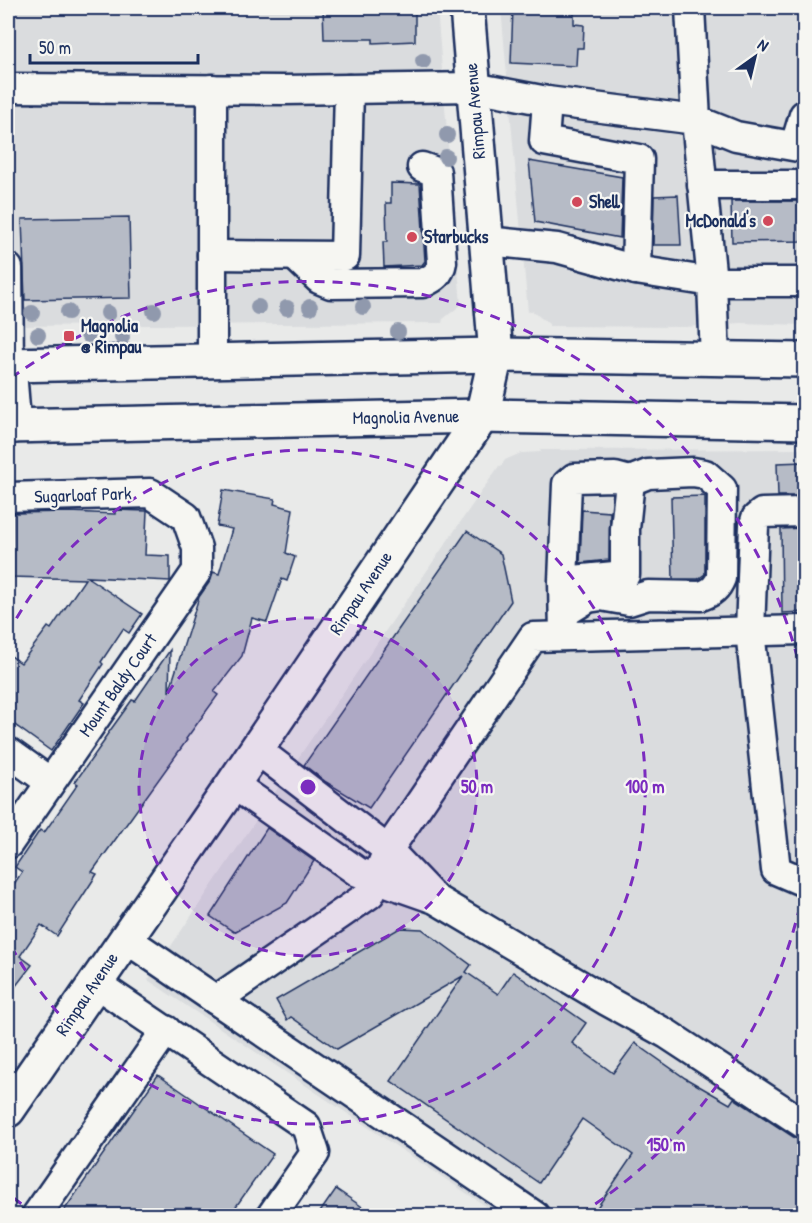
<svg xmlns="http://www.w3.org/2000/svg" width="812" height="1223" font-family="'Patrick Hand',sans-serif">
<style>
.built{fill:#dadcde}
.building{fill:#b6bbc6;stroke:#1b2f5e;stroke-width:1.5}
.lines{fill:none;stroke-linecap:round;stroke-linejoin:round}
.minor-casing{stroke:#1b2f5e;stroke-width:33}
.major-casing{stroke:#1b2f5e;stroke-width:38}
.minor{stroke:#f6f6f2;stroke-width:28}
.major{stroke:#f6f6f2;stroke-width:33}
.tree{fill:#9099ad}
.ring{fill:none;stroke:#7b2cbf;stroke-width:3;stroke-dasharray:10 8}
.poi-dot{fill:#d1495b;stroke:#f6f6f2;stroke-width:2}
.labels{text-anchor:middle;stroke-width:4.5;stroke-linejoin:round;paint-order:stroke}
.street-label{font-size:18px;fill:#1b2f5e;stroke:#f6f6f2}
.poi-label{font-size:18px;font-weight:bold;fill:#1b2f5e;stroke:#f6f6f2;text-anchor:start}
.centre{fill:#7b2cbf;stroke:#f6f6f2;stroke-width:3}
.ring-label{font-size:18px;text-anchor:middle;font-weight:bold;fill:#7b2cbf;stroke:#f6f6f2;stroke-width:4.5;stroke-linejoin:round;paint-order:stroke}
</style>
<rect width="100%" height="100%" fill="#e9eae9"/>
<filter id="ink" filterUnits="userSpaceOnUse"><feTurbulence type="fractalNoise" baseFrequency=".0167" numOctaves="2"/><feDisplacementMap in="SourceGraphic" scale="12" xChannelSelector="R" yChannelSelector="G"/><feConvolveMatrix kernelMatrix="1 2 1 2 8 2 1 2 1" color-interpolation-filters="sRGB"/></filter>
<g filter="url(#ink)">
<g class="built">
<path d="M8 8H437L461 305 443 319 442 323 8 326Z"/>
<path d="M501 8H804V325L740 323 685 327 549 326V324L532 311 528 312Z"/>
<path d="M804 449V1215H499L148 980 305 748 499 466H501L505 460 521 453 541 452 540 450Z"/>
</g>
<g class="building">
<path d="M323 8H415V41L373 43V39H324Z"/>
<path d="M513 8H574V24L584 25 583 48H577L576 66 511 63Z"/>
<path d="M529 161 622 177 620 238 535 222Z"/>
<path d="M391 183 420 184 425 261 422 265 384 267 383 242H387L386 203H391Z"/>
<path d="M678 195 681 245H653L654 196Z"/>
<path d="M731 201H804V241L732 242Z"/>
<path d="M129 217 131 298 25 300 22 219Z"/>
<path d="M804 462V496H778L777 463Z"/>
<path d="M223 490 275 499 274 504 293 509 286 553 295 557 287 581 282 579 267 622 252 618 242 656 214 692 218 695 186 739 187 740 92 872 97 874 57 936 41 925 20 956 32 965 8 996V893L22 872 15 867 40 830 44 833 78 784 75 782 105 740 104 739 132 700 135 701 170 650 169 692 199 597 211 580 213 572 219 574 232 529 217 526Z"/>
<path d="M705 496V574L698 579H673L671 497Z"/>
<path d="M115 510 147 511 145 555 170 556V581L87 577 142 614 129 633 123 629 101 662 103 664 79 700 84 703 51 751 8 720V654L21 663 48 627 51 629 85 579 11 577 12 513 70 512 115 514Z"/>
<path d="M582 510 610 512 609 560 580 563Z"/>
<path d="M804 528V612L782 613 781 529Z"/>
<path d="M467 531 501 554 511 601 369 808 326 782 304 765Z"/>
<path d="M267 828 314 861 287 903 234 932 210 916Z"/>
<path d="M400 928 422 929 471 965 466 972 498 994 513 972 586 1023 572 1043 613 1073 635 1043 685 1078 730 1104 734 1098 795 1138 804 1141V1215H592L633 1155 582 1119 539 1183 391 1081 463 976 337 1049 291 1017 287 1020 276 1000Z"/>
<path d="M158 1075 273 1154 230 1215H61Z"/>
<path d="M336 1189 374 1215H318Z"/>
</g>
<g class="lines">
<g class="minor-casing">
<g id="minor">
<path d="M690 8 696 120 736 136 804 148"/>
<path d="M8 88 284 90 473 87 547 101 696 120 712 282 715 359"/>
<path d="M547 101 544 141 639 159 636 270"/>
<path d="M795 145 804 115"/>
<path d="M702 185H804"/>
<path d="M486 241 557 248 636 270 712 282H804"/>
<path d="M212 255 345 256 349 89"/>
<path d="M296 257 319 279 331 284 423 283C434 278 440 274 442 262L436 172 422 167"/>
<path d="M8 268 9 365"/>
<path d="M212 361V89"/>
<path d="M8 497 150 493 186 517 197 548V571L8 844"/>
<path d="M804 512 762 513 756 518 754 525 750 631 776 870 804 882"/>
<path d="M563 581 625 575V529L630 481 615 477 574 478 567 484 563 581 564 636"/>
<path d="M564 613 588 598 601 596 629 601 648 595 701 596C712 592 717 588 721 578L722 489 705 474 693 472 648 474 630 481"/>
<path d="M256 749 388 850 431 895"/>
<path d="M8 752 50 782"/>
<path d="M233 784 358 872 435 899 607 1001 667 1034 804 1124"/>
<path d="M125 938 216 1000 370 894 388 850 533 637 804 630"/>
<path d="M95 983 306 1126 315 1153 271 1216"/>
<path d="M216 1000 535 1216"/>
<path d="M36 1216 166 1030"/>
</g>
</g>
<g class="major-casing">
<g id="major">
<path d="M8 365 496 355 804 360"/>
<path d="M9 365 14 426"/>
<path d="M8 426 482 416 804 422"/>
<path d="M8 1110 233 784 482 416 496 355 467 8"/>
</g>
</g>
<use href="#minor" class="minor"/>
<use href="#major" class="major"/>
</g>
<g class="tree">
<circle cx="423" cy="61" r="8"/>
<circle cx="447" cy="135" r="8"/>
<circle cx="446" cy="157" r="8"/>
<circle cx="258" cy="307" r="8"/>
<circle cx="310" cy="307" r="8"/>
<circle cx="363" cy="307" r="8"/>
<circle cx="287" cy="308" r="8"/>
<circle cx="154" cy="311" r="8"/>
<circle cx="68" cy="312" r="8"/>
<circle cx="32" cy="313" r="8"/>
<circle cx="108" cy="313" r="8"/>
<circle cx="398" cy="332" r="8"/>
<circle cx="38" cy="335" r="8"/>
<circle cx="88" cy="335" r="8"/>
<circle cx="122" cy="337" r="8"/>
</g>
</g>
<circle cx="308" cy="787" r="169" fill="#7b2cbf" fill-opacity=".12"/>
<g class="ring">
<circle cx="308" cy="787" r="169"/>
<path d="M8 634A337 337 0 1 1 8 940"/>
<path d="M804 888A506 506 0 0 1 580 1214M36 1214A506 506 0 0 1 11 1196M11 378A506 506 0 0 1 804 686"/>
</g>
<g class="poi-dot">
<circle cx="577" cy="202" r="6"/>
<circle cx="768" cy="221" r="6"/>
<circle cx="412" cy="237" r="6"/>
<rect x="63" y="330" width="12" height="12" rx="3"/>
</g>
<g class="labels">
<g class="street-label">
<text transform="translate(475 111) rotate(-95)" y="6">Rimpau Avenue</text>
<text transform="translate(406 417) rotate(-1)" y="6">Magnolia Avenue</text>
<text transform="translate(83 495) rotate(-2)" y="6">Sugarloaf Park</text>
<text transform="translate(361 593) rotate(-56)" y="6">Rimpau Avenue</text>
<text transform="translate(118 685) rotate(-55)" y="6">Mount Baldy Court</text>
<text transform="translate(87 994) rotate(-56)" y="6">Rimpau Avenue</text>
</g>
<g class="poi-label">
<text x="589" y="208">Shell</text>
<text x="756" y="227" text-anchor="end">McDonald's</text>
<text x="424" y="243">Starbucks</text>
<text x="81" y="332">Magnolia<tspan x="81" dy="21">@ Rimpau</tspan></text>
</g>
</g>
<circle cx="308" cy="787" r="9" class="centre"/>
<g class="ring-label">
<text x="477" y="793">50 m</text>
<text x="645" y="793">100 m</text>
<text x="666" y="1151">150 m</text>
</g>
<rect width="812" height="1223" fill="none" stroke="#f6f6f2" stroke-width="30"/>
<rect x="15" y="15" width="782" height="1193" fill="none" stroke="#1b2f5e" stroke-width="2" filter="url(#ink)"/>
<g transform="translate(755 57) rotate(34)" stroke="#f6f6f2" stroke-width="4.5" paint-order="stroke">
<path d="M0-4.5L10 22L0 15L-10 22Z" fill="#1b2f5e"/>
<text y="-9" font-size="16" font-weight="bold" text-anchor="middle" fill="#1b2f5e">N</text>
</g>
<path d="M30 54v9h168v-9" fill="none" stroke="#1b2f5e" stroke-width="3"/>
<text x="39" y="54" font-size="18" fill="#1b2f5e" stroke="#f6f6f2" stroke-width="4.5" paint-order="stroke">50 m</text>
</svg>
